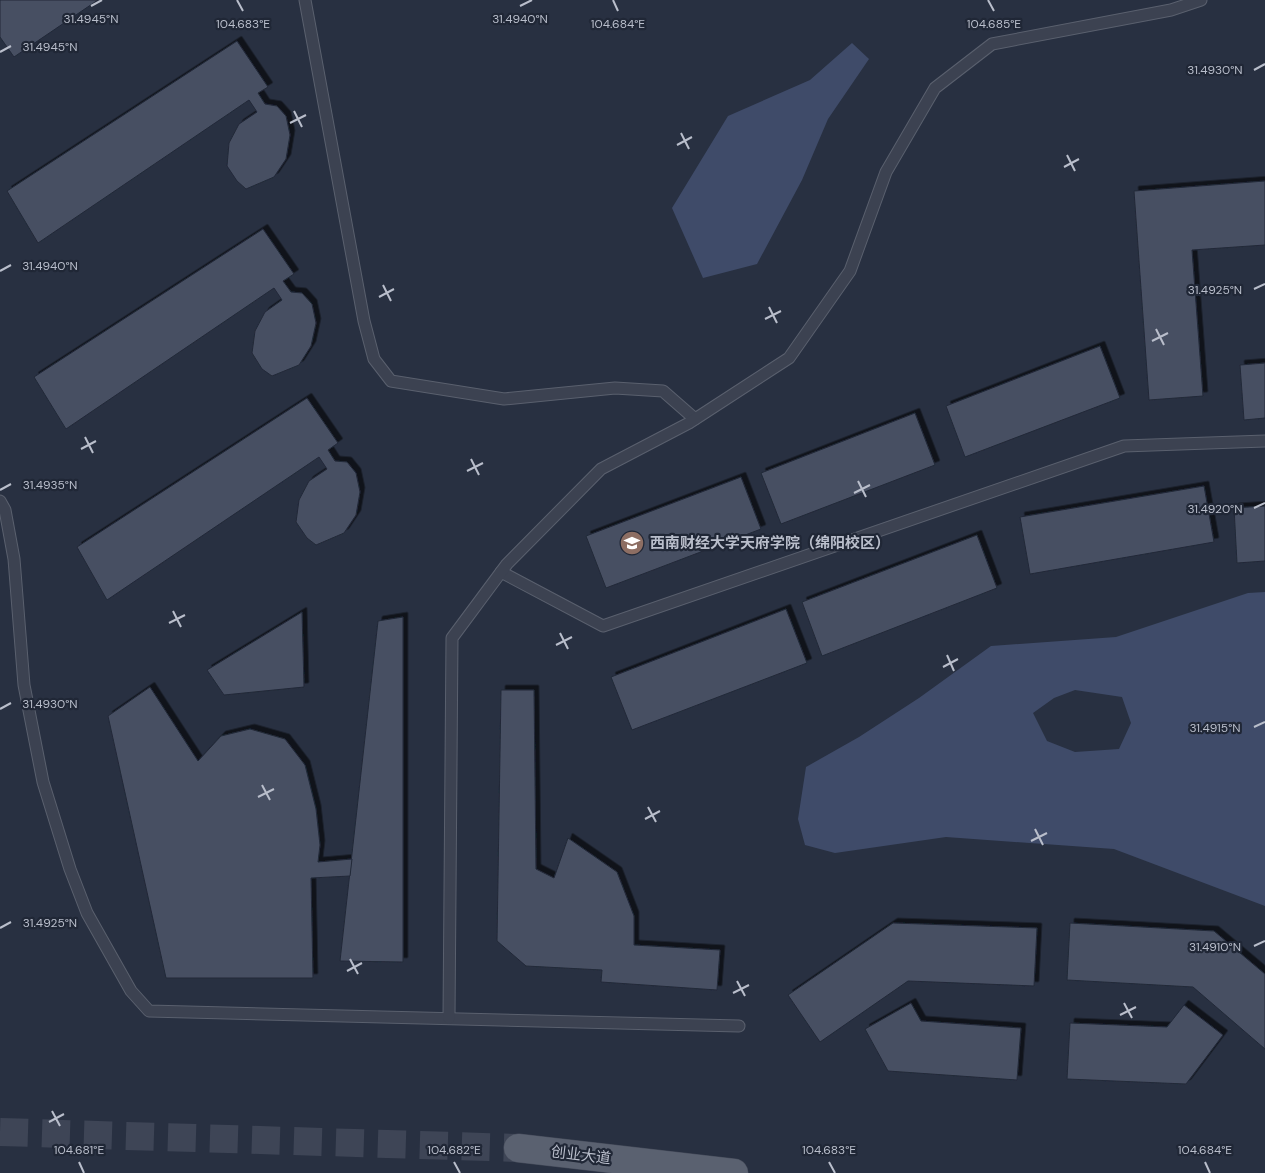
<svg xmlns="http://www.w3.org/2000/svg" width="1265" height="1173" font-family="'DM Sans','Noto Sans SC',sans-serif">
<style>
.water{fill:#3f4b69;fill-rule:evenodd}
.building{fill:#474f62;stroke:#222938;filter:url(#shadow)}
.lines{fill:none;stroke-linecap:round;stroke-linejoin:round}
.primary-tunnel{stroke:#3e4556;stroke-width:28;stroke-dasharray:28 14;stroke-linecap:butt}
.lane-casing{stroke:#5a606e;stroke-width:13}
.primary-casing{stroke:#454b5a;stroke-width:29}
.lane{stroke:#3c4251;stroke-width:11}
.primary{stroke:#5a6170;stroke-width:28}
.ticks{fill:none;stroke:#b9becb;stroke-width:2}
.labels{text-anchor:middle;stroke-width:4.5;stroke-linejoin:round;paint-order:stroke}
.poi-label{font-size:15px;font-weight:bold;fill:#b9becb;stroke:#202736;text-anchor:start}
.street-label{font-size:15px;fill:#b9becb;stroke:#202736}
.ticks-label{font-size:12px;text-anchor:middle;fill:#b9becb;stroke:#202736;stroke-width:4.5;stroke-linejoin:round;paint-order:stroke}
</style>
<defs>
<filter id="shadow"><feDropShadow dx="4.5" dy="-4.5" stdDeviation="0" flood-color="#0009"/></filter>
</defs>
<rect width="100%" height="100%" fill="#283041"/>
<g class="water">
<path d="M852 43 869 59 828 119 802 180 757 264 703 278 672 208 728 116 810 80Z"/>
<path d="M1265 592V906L1114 849 946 837 835 853 805 845 798 819 806 767 859 737 919 698 991 646 1116 637 1248 593ZM1075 690 1122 697 1131 723 1119 749 1075 752 1047 741 1033 713 1054 698Z"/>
</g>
<g class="building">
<path d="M0 0H98L14 57 0 37Z"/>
<path d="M237 41 268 87 258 93 265 104 277 106 286 116 290 135 286 159 274 177 246 189 237 181 227 166 229 143 239 124 257 112 249 100 38 243 7 191Z"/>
<path d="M1265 181V245L1192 250 1203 396 1149 400 1134 191Z"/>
<path d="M263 229 294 274 283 281 291 292 302 293 312 304 316 323 311 346 299 365 272 376 262 369 252 353 255 331 265 312 282 300 274 288 66 429 34 377Z"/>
<path d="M1100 346 1120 398 965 457 946 406Z"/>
<path d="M1265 363V418L1244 420 1240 365Z"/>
<path d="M307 398 338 443 328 450 335 461 347 462 356 473 360 492 356 515 344 533 316 545 307 538 296 522 299 500 309 481 327 469 319 457 107 600 77 547Z"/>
<path d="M915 413 935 465 781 524 761 473Z"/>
<path d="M741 477 761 529 606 588 586 536Z"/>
<path d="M1204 486 1214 542 1030 574 1020 517Z"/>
<path d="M1265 506V561L1237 563 1234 508Z"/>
<path d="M977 535 997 588 822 656 802 602Z"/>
<path d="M786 609 807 663 632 730 611 677Z"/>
<path d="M302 612 304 687 224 695 207 670Z"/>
<path d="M403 617V962L340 961 378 621Z"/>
<path d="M150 687 198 761 221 736 250 729 285 739 305 765 316 809 320 845 318 862 352 859 350 876 311 878 313 978H166L108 716Z"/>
<path d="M501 690H534L536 869 554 878 568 838 617 872 634 916V945L720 950 717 990 601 982 602 970 526 966 497 941Z"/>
<path d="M893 923 1037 928 1034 986 908 981 820 1042 788 995Z"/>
<path d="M1070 923 1214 931 1265 974V1049L1193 987 1067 980Z"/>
<path d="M911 1003 921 1021 1021 1028 1017 1080 888 1071 865 1029Z"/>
<path d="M1184 1005 1223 1035 1186 1084 1067 1079 1070 1023 1167 1027Z"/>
</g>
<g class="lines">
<path class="primary-tunnel" d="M0 1132 518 1148"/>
<g class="lane-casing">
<g id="lane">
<path d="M305 0 364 321 374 359 391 381 504 399 615 388 663 391 695 419"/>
<path d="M0 501 5 510 14 559 24 685 43 782 70 869 87 913 131 991 149 1011 739 1026"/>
<path d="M501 572 603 626 1124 446 1265 441"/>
<path d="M449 1018 452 638 507 564 601 469 689 423 789 358 850 271 886 172 935 88 992 44 1171 10 1201 0"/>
</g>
</g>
<g class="primary-casing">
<path id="primary" d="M518 1148 734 1173"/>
</g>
<use href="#lane" class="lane"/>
<use href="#primary" class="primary"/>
</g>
<path class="ticks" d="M237 0 243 11M613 0 618 11M988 0 994 11M91 6 102 0M520 6 532 0M0 52 11 46M1254 70 1265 64M294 111 302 127M290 123 306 115M681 133 689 149M677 145 692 137M1067 155 1075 171M1064 167 1079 159M0 271 11 265M383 285 391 301M1254 289 1265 284M379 297 394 289M769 307 777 323M765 319 781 311M1156 329 1164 345M1152 341 1168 333M85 437 93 453M81 449 96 441M471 459 479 475M467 471 483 463M858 481 866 497M0 490 11 484M854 493 870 485M1254 508 1265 503M173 611 181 627M169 623 185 615M560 633 568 649M556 645 572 637M947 655 954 671M943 667 958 659M0 709 11 703M1254 727 1265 722M262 785 270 800M258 797 274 789M648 807 656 822M645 819 660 811M1035 829 1043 845M1031 841 1047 833M0 928 11 922M1254 946 1265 941M350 959 358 974M347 971 362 963M737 981 745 996M733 993 749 985M1124 1003 1132 1018M1120 1015 1136 1007M52 1111 60 1126M49 1122 64 1114M79 1162 84 1173M454 1162 460 1173M829 1162 835 1173M1205 1162 1210 1173"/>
<defs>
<g id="university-disc" transform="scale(1.25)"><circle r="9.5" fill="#8d6e63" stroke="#202736"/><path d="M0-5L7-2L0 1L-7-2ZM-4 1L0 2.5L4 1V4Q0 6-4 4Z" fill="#fff"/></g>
</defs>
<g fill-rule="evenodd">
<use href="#university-disc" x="632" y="543"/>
</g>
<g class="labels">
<g class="poi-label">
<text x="650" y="548">西南财经大学天府学院（绵阳校区）</text>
</g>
<g class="street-label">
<text transform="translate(581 1155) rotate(7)" y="5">创业大道</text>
</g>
</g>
<g class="ticks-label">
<text x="91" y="23">31.4945°N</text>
<text x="520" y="23">31.4940°N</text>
<text x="243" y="28">104.683°E</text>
<text x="618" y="28">104.684°E</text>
<text x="994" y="28">104.685°E</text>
<text x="50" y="51">31.4945°N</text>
<text x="1215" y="74">31.4930°N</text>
<text x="50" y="270">31.4940°N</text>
<text x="1215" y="294">31.4925°N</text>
<text x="50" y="489">31.4935°N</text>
<text x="1215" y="513">31.4920°N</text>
<text x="50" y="708">31.4930°N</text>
<text x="1215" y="732">31.4915°N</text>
<text x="50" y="927">31.4925°N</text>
<text x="1215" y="951">31.4910°N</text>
<text x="79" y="1154">104.681°E</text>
<text x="454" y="1154">104.682°E</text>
<text x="829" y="1154">104.683°E</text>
<text x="1205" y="1154">104.684°E</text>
</g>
</svg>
